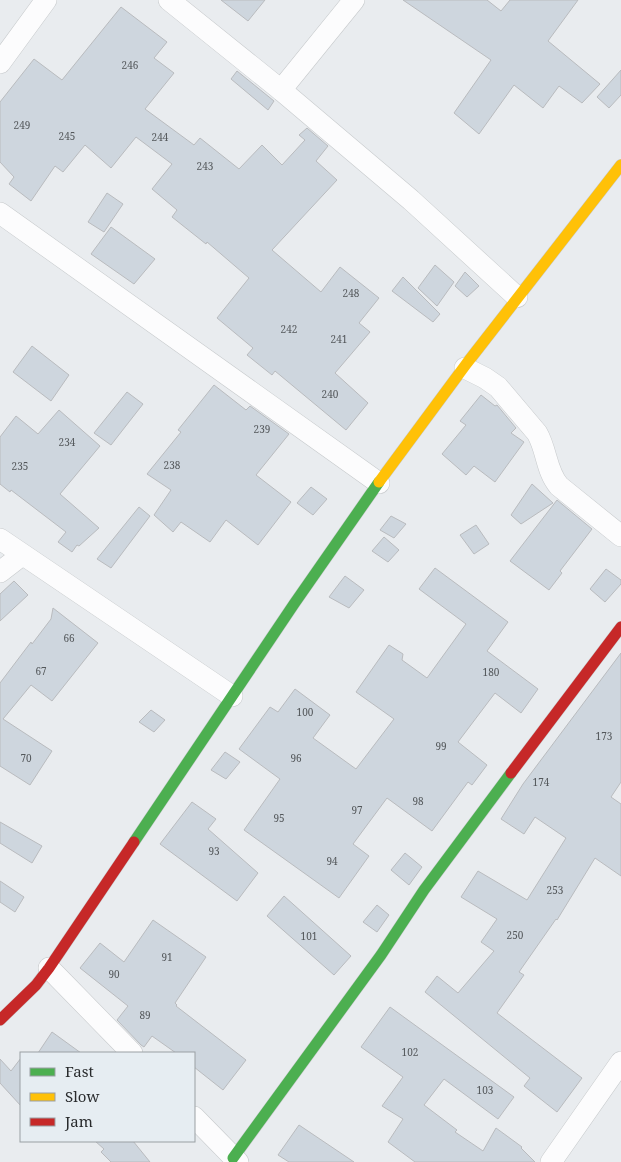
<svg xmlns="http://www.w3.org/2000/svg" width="621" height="1162" font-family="'Noto Serif',serif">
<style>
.building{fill:#ced6de;stroke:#b9bbbe}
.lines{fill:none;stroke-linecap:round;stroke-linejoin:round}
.street-casing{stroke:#c7cacc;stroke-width:22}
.fast-casing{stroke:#c7cacc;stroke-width:12}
.slow-casing{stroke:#c7cacc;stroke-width:12}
.jam-casing{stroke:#c7cacc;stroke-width:12}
.street{stroke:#fcfcfd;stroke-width:21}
.fast{stroke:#4caf50;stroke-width:11}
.slow{stroke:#ffc107;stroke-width:11}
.jam{stroke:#c62828;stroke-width:11}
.labels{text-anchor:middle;stroke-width:4;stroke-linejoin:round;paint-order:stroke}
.number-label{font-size:10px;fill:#53575a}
</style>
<rect width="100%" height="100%" fill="#e9ecef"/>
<g class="building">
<path d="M221 0H265L248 21Z"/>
<path d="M403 0H487L501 11 510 0H578L548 41 600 84 582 103 559 86 543 108 514 85 479 134 454 113 491 60Z"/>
<path d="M121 7 167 42 154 58 174 73 145 109 194 145 200 138 239 169 262 145 282 165 305 140 299 135 307 128 328 146 316 161 337 180 272 250 321 292 340 267 379 298 359 323 370 332 335 373 368 403 346 430 275 371 272 375 247 355 253 348 217 318 249 278 207 242 206 244 172 217 177 210 152 189 172 164 136 137 111 168 85 145 63 172 55 166 31 201 9 184 14 177 0 162V102L34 59 62 80Z"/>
<path d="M621 70V95L609 108 597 97Z"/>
<path d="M237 71 274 101 268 110 231 79Z"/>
<path d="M107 193 123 204 104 232 88 222Z"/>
<path d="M111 227 155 259 134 284 91 254Z"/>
<path d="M435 265 454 282 437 306 418 288Z"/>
<path d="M465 272 479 286 467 297 455 286Z"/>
<path d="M403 277 440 314 433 322 392 291Z"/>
<path d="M32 346 69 375 51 401 13 372Z"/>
<path d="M214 385 246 410 250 406 289 434 256 475 291 502 258 545 226 520 210 542 181 522 173 532 154 515 171 490 147 474 181 432 178 430Z"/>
<path d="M127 392 143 404 111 445 94 433Z"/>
<path d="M481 395 495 406 497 405 516 428 511 433 524 442 495 482 474 466 466 475 442 454 466 425 460 421Z"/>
<path d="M59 410 100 446 60 494 99 528 79 546 77 545 72 552 58 542 66 532 11 490 10 492 0 484V437L16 416 38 434Z"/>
<path d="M532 484 553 503 521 524 511 515Z"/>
<path d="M311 487 327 499 313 515 297 503Z"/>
<path d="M557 500 592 529 560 571 562 573 549 590 510 561Z"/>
<path d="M139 507 150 516 111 568 97 559Z"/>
<path d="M391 516 406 524 394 538 380 530Z"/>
<path d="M476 525 489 544 474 554 460 535Z"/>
<path d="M384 537 399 550 388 562 372 551Z"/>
<path d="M435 568 508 622 487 651 538 689 521 713 495 693 458 742 487 765 472 785 468 782 432 831 387 798 353 844 369 856 339 898 244 830 280 779 239 749 270 707 278 712 295 689 330 715 313 738 356 769 394 719 356 692 389 645 403 654 402 660 427 678 466 624 419 589Z"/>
<path d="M606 569 621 580V584L605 602 590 589Z"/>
<path d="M345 576 364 590 349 608 329 597Z"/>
<path d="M14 581 28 595 0 621V594Z"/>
<path d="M53 608 98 643 52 701 31 685 3 719 52 751 30 785 0 766V683L31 642 32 644 51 619Z"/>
<path d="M621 653V782L611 797 621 804V876L595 858 557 920 556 919 519 972 524 975 497 1013 582 1078 557 1112 524 1086 530 1078 425 992 437 976 458 993 494 951 481 942 497 919 461 897 478 871 527 900 566 838 535 817 524 834 501 819 523 784Z"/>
<path d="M151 710 165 720 154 732 139 722Z"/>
<path d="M225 752 240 762 226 779 211 770Z"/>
<path d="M192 802 216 819 208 829 258 873 237 901 160 844Z"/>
<path d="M0 822 42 846 32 863 0 843Z"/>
<path d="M405 853 422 867 409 885 391 870Z"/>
<path d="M0 881 24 897 15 912 0 902Z"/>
<path d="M284 896 351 956 334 975 267 916Z"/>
<path d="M377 905 389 915 377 932 363 922Z"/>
<path d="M153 920 206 957 175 1003 177 1005 176 1006 246 1060 223 1090 194 1067V1053H176L152 1036 144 1047 141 1045 117 1020 128 1006 80 968 100 943 124 962Z"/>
<path d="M390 1007 514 1097 498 1119 444 1079 424 1105 457 1130 455 1132 483 1151 496 1128 522 1147 521 1148 535 1162H415L388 1142 403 1119 382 1106 403 1077 361 1047Z"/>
<path d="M52 1032 81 1053H38Z"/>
<path d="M21 1058V1106L0 1083V1059L11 1071Z"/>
<path d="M299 1125 354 1162H289L278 1155Z"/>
<path d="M95 1141H133L150 1162H111L101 1152 104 1149Z"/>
</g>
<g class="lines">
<g class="street-casing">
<g id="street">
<path d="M169 0 281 90 411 200 517 297"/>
<path d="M0 63 46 0"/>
<path d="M281 90 354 0"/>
<path d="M0 213 379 483"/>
<path d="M465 368 485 378 498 387 537 433C547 450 546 471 559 486L621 536"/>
<path d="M0 539 232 696"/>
<path d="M0 572 22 555"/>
<path d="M49 968 132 1053"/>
<path d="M194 1117 238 1162"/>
<path d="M551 1162 621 1062"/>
</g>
</g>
<g class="fast-casing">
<g id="fast">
<path d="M134 842 294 604 379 482"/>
<path d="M233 1158 381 955 424 890 511 773"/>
</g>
</g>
<g class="slow-casing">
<path id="slow" d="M379 482 467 363 621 165"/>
</g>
<g class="jam-casing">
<g id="jam">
<path d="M511 773 621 627"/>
<path d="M0 1020 36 985 49 968 134 842"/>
</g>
</g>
<use href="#street" class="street"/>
<use href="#fast" class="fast"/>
<use href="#slow" class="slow"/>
<use href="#jam" class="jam"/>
</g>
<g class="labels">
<g class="number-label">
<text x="130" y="69">246</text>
<text x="22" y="129">249</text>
<text x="67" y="140">245</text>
<text x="160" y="141">244</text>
<text x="205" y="170">243</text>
<text x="351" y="297">248</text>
<text x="289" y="333">242</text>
<text x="339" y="343">241</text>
<text x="330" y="398">240</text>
<text x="262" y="433">239</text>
<text x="67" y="446">234</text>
<text x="172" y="469">238</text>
<text x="20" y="470">235</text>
<text x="69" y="642">66</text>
<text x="41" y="675">67</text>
<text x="491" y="676">180</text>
<text x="305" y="716">100</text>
<text x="604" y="740">173</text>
<text x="441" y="750">99</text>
<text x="26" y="762">70</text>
<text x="296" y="762">96</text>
<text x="541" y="786">174</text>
<text x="418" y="805">98</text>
<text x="357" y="814">97</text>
<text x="279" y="822">95</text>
<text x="214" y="855">93</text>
<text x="332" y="865">94</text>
<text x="555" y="894">253</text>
<text x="515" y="939">250</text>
<text x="309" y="940">101</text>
<text x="167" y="961">91</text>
<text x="114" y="978">90</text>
<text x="145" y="1019">89</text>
<text x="410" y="1056">102</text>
<text x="485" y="1094">103</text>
</g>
</g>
<rect x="20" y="1052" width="175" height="90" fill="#e6edf2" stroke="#9a9fa3"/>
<rect x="30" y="1068" width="25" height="8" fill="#4caf50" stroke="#9a9fa3"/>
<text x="65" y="1077" font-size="15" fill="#292b2d">Fast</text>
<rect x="30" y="1093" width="25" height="8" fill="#ffc107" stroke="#9a9fa3"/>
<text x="65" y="1102" font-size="15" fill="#292b2d">Slow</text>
<rect x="30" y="1118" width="25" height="8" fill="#c62828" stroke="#9a9fa3"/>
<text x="65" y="1127" font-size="15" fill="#292b2d">Jam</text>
</svg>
